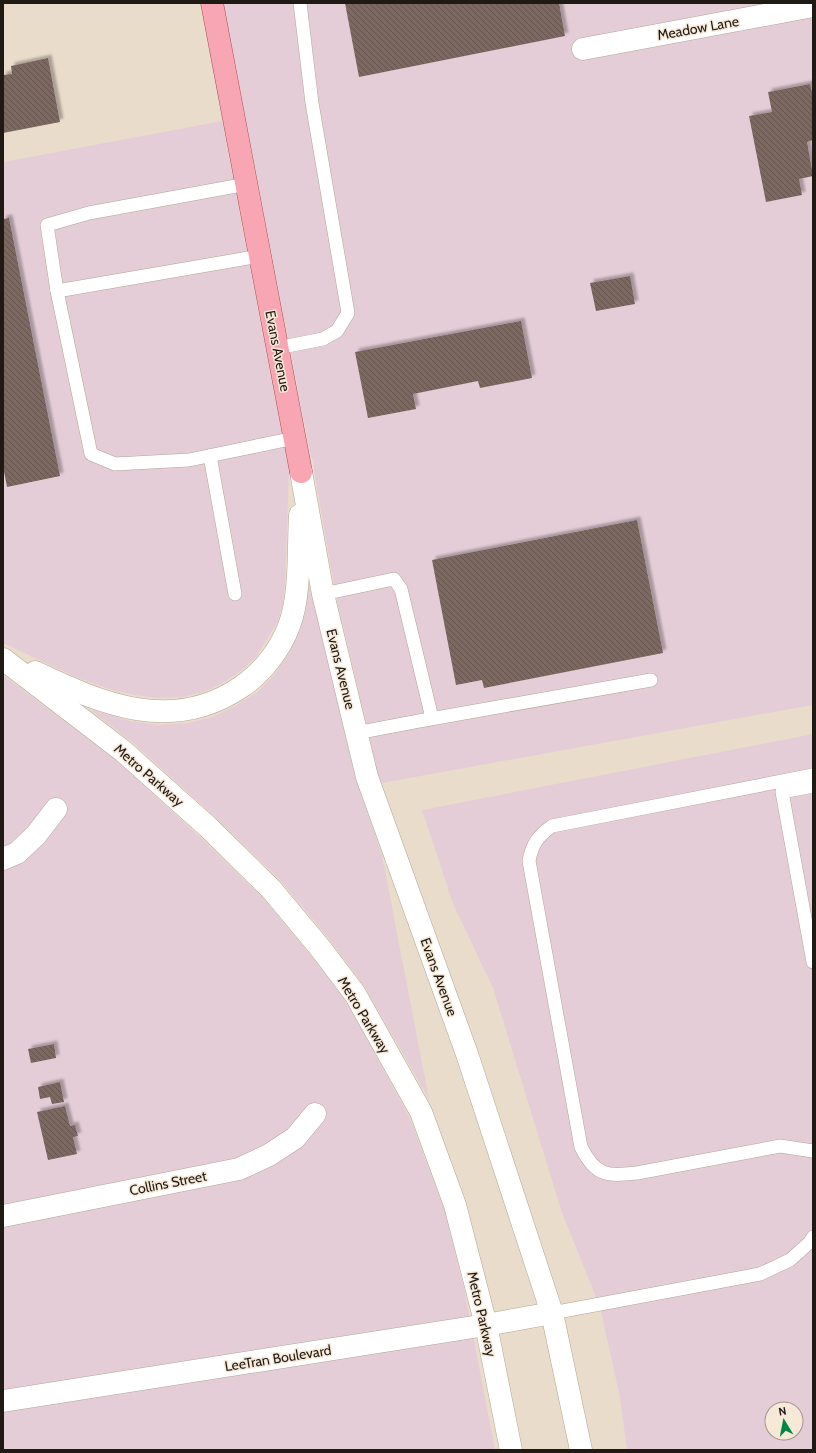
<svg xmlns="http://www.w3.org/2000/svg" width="816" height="1453" font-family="Cabin,sans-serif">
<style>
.commercial{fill:#e5cdd8;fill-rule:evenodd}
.building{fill:url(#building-back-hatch);filter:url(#shadow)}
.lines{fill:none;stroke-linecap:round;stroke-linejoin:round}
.service-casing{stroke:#b3a695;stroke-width:14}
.minor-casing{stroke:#b3a695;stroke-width:23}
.tertiary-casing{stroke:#b3a695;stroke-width:23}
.secondary-casing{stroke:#b3a695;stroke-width:23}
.primary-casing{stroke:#a94f5b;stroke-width:23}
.service{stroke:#fff;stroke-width:13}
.minor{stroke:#fff;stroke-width:22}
.tertiary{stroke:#fff;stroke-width:22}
.secondary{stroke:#fff;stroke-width:22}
.primary{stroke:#f8a6b3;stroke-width:22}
.labels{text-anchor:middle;stroke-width:3;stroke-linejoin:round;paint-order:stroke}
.street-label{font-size:14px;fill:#1f1a14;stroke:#f7e9d8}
</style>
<defs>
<pattern id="building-back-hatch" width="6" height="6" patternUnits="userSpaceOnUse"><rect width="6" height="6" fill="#7c6861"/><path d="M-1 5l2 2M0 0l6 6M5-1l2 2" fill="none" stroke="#65554f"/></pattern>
<filter id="shadow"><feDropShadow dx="3.5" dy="-3.5" stdDeviation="1" flood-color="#0004"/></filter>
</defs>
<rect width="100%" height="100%" fill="#eadccb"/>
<g class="commercial">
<path d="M223 3H813V705L382 783 378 774 335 591 314 471V460L312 459 311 457Z"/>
<path d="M222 121 289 472 285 583 283 604 278 621 257 656 242 670 223 683 203 692 183 697 158 698 134 695 109 689 78 678 3 643V162Z"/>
<path d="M309 583 356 780 382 855 429 1099 364 986 330 940 280 880 215 817 131 741 89 709 130 721 159 725 188 723 212 717 235 706 256 693 274 675 289 653 300 631 306 609Z"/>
<path d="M3 675 117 761 200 837 263 898 312 957 346 1001 410 1118 444 1209 464 1288 495 1450H3Z"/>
<path d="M813 734V1450H627L620 1398 600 1307 562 1213 493 988 453 904 422 810ZM772 1409H796V1433H772Z"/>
</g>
<g class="building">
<path d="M345 3H559L565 36 359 77Z"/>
<path d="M48 58 60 122 3 133V75L12 74 11 66Z"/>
<path d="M810 84 813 97V140L807 142 813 176 799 179 802 195 766 202 749 116 772 112 768 92Z"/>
<path d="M9 218 60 476 7 487 3 466V219Z"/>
<path d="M630 276 635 304 596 311 590 283Z"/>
<path d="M521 321 532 378 480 388 478 381 413 394 416 409 368 418 355 352Z"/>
<path d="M637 520 663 653 484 688 482 680 456 685 432 560Z"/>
<path d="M54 1044 56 1058 31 1063 28 1049Z"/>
<path d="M60 1082 64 1102 52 1104 50 1097 40 1099 38 1087Z"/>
<path d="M65 1106 70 1126 75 1125 78 1136 73 1137 77 1154 48 1160 37 1112Z"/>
</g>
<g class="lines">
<g class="service-casing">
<g id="service">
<path d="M247 184 89 213 47 225 57 291 91 454 115 464 189 460 295 438"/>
<path d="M57 291 260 256"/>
<path d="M277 348 323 339 337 331 348 313 312 103 300 3"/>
<path d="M210 456 235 594"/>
<path d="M323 594 394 579 401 589 432 718"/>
<path d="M356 733 419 721 651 680"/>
<path d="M813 775 552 826C538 836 532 844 529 861L581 1147C596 1177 607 1176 637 1173L780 1146 813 1151"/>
<path d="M813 786 782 792 813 962"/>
<path d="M552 1313 760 1274 790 1260 810 1242 813 1237"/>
</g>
</g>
<g class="minor-casing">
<g id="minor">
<path d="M583 49 813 6"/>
<path d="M3 859 17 853 36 835 56 809"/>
<path d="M3 1216 239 1169 269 1155 295 1138 315 1114"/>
</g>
</g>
<g class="tertiary-casing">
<path id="tertiary" d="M3 1401 486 1325 552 1313"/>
</g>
<g class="secondary-casing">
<g id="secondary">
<path d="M301 472 323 594 367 777 467 1054 552 1313 581 1450"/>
<path d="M3 659 123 751 208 827 271 889 321 949 355 994 421 1112 455 1205 486 1325 511 1450"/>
<path d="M35 672C102 704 172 734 241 687 262 673 280 650 289 626 301 595 298 548 300 515"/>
</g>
</g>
<g class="primary-casing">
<path id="primary" d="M212 3 301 472"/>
</g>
<use href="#service" class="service"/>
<use href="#minor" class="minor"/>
<use href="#tertiary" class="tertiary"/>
<use href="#secondary" class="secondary"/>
<use href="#primary" class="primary"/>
</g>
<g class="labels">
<g class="street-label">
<text transform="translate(698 28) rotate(-10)" y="5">Meadow Lane</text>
<text transform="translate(278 351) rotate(79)" y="5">Evans Avenue</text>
<text transform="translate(341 669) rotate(76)" y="5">Evans Avenue</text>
<text transform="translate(149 775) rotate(41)" y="5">Metro Parkway</text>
<text transform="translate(439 977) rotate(70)" y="5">Evans Avenue</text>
<text transform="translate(364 1015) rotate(59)" y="5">Metro Parkway</text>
<text transform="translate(168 1183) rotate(-11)" y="5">Collins Street</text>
<text transform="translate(482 1314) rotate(77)" y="5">Metro Parkway</text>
<text transform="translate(278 1358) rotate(-9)" y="5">LeeTran Boulevard</text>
</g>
</g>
<rect width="816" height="1453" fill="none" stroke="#1f1a14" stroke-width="8"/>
<g transform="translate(784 1421) rotate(350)"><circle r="19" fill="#f7e9d8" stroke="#a1968a"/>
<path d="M0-3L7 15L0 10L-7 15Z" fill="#018743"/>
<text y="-6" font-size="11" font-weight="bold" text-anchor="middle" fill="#1f1a14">N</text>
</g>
</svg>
